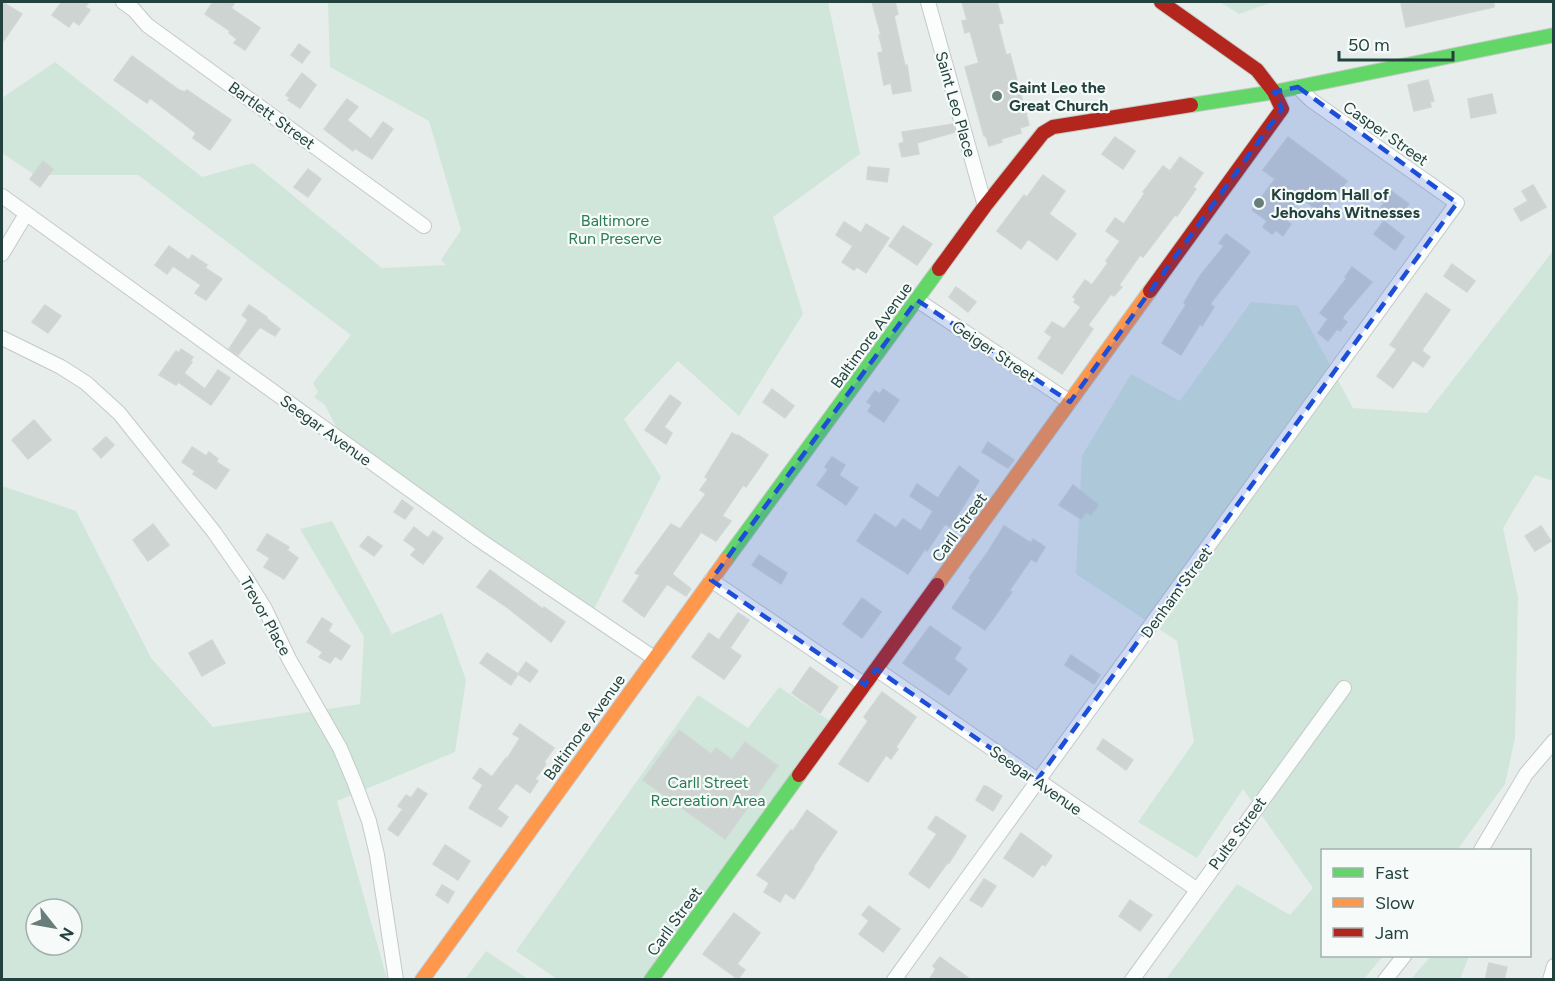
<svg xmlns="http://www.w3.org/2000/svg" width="1555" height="981" font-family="Figtree,sans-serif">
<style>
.green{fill:#d0e6da;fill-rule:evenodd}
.building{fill:#ced4d2;stroke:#d0d6d4;stroke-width:1.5}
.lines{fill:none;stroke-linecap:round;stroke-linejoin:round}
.street-casing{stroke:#c4cac8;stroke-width:16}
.fast-casing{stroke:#c3cac8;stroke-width:16}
.slow-casing{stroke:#c3cac8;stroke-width:16}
.jam-casing{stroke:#c3cac8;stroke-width:16}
.street{stroke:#fbfcfc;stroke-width:14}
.fast{stroke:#63d668;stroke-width:14}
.slow{stroke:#ff974d;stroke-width:14}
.jam{stroke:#b3261e;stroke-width:14}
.marked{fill:#1d4ed8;fill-opacity:0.2;stroke:#1d4ed8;stroke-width:4.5;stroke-dasharray:12 8;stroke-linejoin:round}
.poi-dot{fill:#687e7b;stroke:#f6fbf9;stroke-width:2}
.labels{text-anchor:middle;stroke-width:4.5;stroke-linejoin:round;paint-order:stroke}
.poi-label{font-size:16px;font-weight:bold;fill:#23423e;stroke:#f6fbf9;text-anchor:start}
.street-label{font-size:16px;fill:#23423e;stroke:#f6fbf9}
.park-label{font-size:16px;fill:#2b7b57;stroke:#f6fbf9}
</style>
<rect width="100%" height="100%" fill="#e7edeb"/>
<g class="green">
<path d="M328 2H828L860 154 773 217 803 314 739 416 678 361 624 419 661 477 591 615 344 443 325 405 314 397 318 392 313 383 351 335 138 175H35L2 153V98L55 62 202 177 253 163 382 268 446 265 441 260 461 230 429 121 330 67Z"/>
<path d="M1220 2H1273L1239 14Z"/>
<path d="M1553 251V481L1535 475 1503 528 1518 597 1515 738 1505 784 1457 850H1322V956H1383L1364 979H1166L1237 884 1290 915 1313 888 1243 789 1197 858 1138 822 1194 742 1177 641 1076 574 1082 456 1131 374 1180 401 1251 302 1298 306 1353 408 1427 413Z"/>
<path d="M2 486 76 511 151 658 213 727 360 704 364 637 300 529 332 521 392 634 442 613 466 680 455 752 337 801 387 979 2 980ZM36 909H72V945H36Z"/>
<path d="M779 687 836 725 651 979H557L516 951 698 695 748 728Z"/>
<path d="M486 951 528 979H465Z"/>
<path d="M1431 956H1469L1460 979H1411Z"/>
</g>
<g class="building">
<path d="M2 2 22 14 2 43Z"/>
<path d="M62 2H89L85 7 90 10 79 25 73 21 69 27 52 15Z"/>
<path d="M213 2H235L231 8 260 28 245 50 234 43 237 39 229 33 230 31 205 14Z"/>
<path d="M872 2H895L898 14 894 16 905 66 907 65 911 91 893 94 891 83 884 85 878 53 883 52 879 35H881Z"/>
<path d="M962 2H997L1003 23 998 24 1006 55 1010 54 1029 125 1020 128 1021 133 1001 139 1002 142 989 146 986 136H984L965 67 979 63 970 31 965 33 962 21 967 20Z"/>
<path d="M1412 2H1494V7L1406 27 1401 4Z"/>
<path d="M299 44 310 52 302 63 291 55Z"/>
<path d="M132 56 179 90 185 92 187 90 231 120 210 150 193 138 196 133 150 98 147 103 114 80Z"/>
<path d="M302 73 316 85 300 108 288 100 290 98 286 95Z"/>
<path d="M1428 80 1434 101 1430 102 1431 107 1414 111 1408 85Z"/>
<path d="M1492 94 1496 113 1471 118 1468 99Z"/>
<path d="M347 99 358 107 347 120 371 139 383 122 393 129 372 159 355 148 353 151 324 129Z"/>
<path d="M953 124 955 132 917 143 919 154 902 157 899 144 904 142 902 132Z"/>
<path d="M1115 137 1135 151 1123 169 1102 154Z"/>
<path d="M1288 137 1347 181 1323 214 1299 197 1284 219 1291 224 1283 236 1276 230 1272 234 1263 227 1267 221 1252 210 1275 179 1263 170Z"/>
<path d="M1180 157 1203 173 1193 187 1196 189 1177 216 1175 215 1143 257 1140 255 1119 285 1122 287 1114 296 1111 294 1088 325 1093 329 1062 374 1038 358 1052 337 1045 332 1052 322 1064 329 1081 307 1074 302 1076 299 1073 297 1085 280 1092 285 1108 263 1106 261 1120 241 1106 231 1115 218 1124 224 1145 193 1143 192 1163 166 1170 171Z"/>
<path d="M43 161 53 169 40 187 30 179Z"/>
<path d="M868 167 889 169 887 182 867 179Z"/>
<path d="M308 169 321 179 308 197 294 187Z"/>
<path d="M1043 175 1065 191 1049 214 1076 234 1057 260 1028 239 1021 249 997 231 1024 195 1027 197Z"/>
<path d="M1533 185 1546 207 1521 221 1514 209 1528 201 1522 191Z"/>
<path d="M1387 188 1409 204 1397 220 1381 207 1384 203 1379 199Z"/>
<path d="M1384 221 1404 237 1395 250 1374 234Z"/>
<path d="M844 222 861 233 866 224 889 238 866 273 857 267 854 270 842 262 853 246 836 235Z"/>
<path d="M903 226 932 244 917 265 889 246Z"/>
<path d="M1226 234 1250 252 1210 304 1214 307 1202 326 1200 324 1181 355 1162 343 1186 305 1184 303 1200 276 1224 246 1219 243Z"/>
<path d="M169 246 189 260 192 255 207 265 205 268 222 279 206 300 195 293 201 285 173 266 167 274 155 265Z"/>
<path d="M1452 264 1475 281 1467 292 1444 276Z"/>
<path d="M1352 267 1372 282 1343 316V319L1347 322 1340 331 1337 329 1328 341 1318 333 1328 319 1320 313 1347 278 1345 277Z"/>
<path d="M956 287 976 302 968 312 949 297Z"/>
<path d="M1426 293 1450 310 1424 347 1422 351 1430 357 1423 367 1413 360 1393 388 1377 376 1397 349 1390 345Z"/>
<path d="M45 305 61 316 48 333 32 322Z"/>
<path d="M249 305 267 317 266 318 280 329 275 336 260 327 238 355 229 349 248 320 242 315Z"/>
<path d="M181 349 193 357 190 361 192 362 184 373 205 389 218 370 230 378 211 405 178 382 176 385 159 375 176 351 179 353Z"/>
<path d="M772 389 794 406 785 418 763 402Z"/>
<path d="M883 389 899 400 884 422 868 411 872 405 867 402 875 391 880 394Z"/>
<path d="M670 395 681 403 664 427 672 433 666 444 645 430Z"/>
<path d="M34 420 51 440 28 459 12 440Z"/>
<path d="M732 433 737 436 738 435 768 455 746 487 743 485 722 516 731 521 716 541 701 532 672 574 691 589 686 596 667 584 644 617 623 601 640 575 635 573 671 524 680 529 706 494 700 490 708 479 705 477Z"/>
<path d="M106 437 114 445 101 458 93 449Z"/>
<path d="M988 442 1014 460 1008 468 982 452Z"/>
<path d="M192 447 206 456 209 452 218 459 216 462 229 470 216 489 193 474 195 471 182 462Z"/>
<path d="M832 457 845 465 839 475 858 488 846 505 817 485 828 470 825 467Z"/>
<path d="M959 466 979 481 950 527 945 524 927 551 925 549 908 574 857 541 875 514 896 528 903 519 921 531 933 511 910 496 917 484 938 498Z"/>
<path d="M1073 485 1098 505 1091 515 1086 512 1081 519 1059 505Z"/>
<path d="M402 500 413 508 405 519 394 512Z"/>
<path d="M153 524 169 545 148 561 133 540Z"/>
<path d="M1004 526 1031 543 1033 539 1045 547 1036 562 1031 559 1009 591 1012 592 985 630 952 608 971 580 969 578 988 552Z"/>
<path d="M1541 526 1551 541 1535 551 1525 536Z"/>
<path d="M414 527 428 538 433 531 443 538 423 564 411 555 416 549 404 540Z"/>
<path d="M267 534 289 547 287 550 298 558 284 579 264 567 270 558 257 550Z"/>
<path d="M368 536 382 546 374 556 360 546Z"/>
<path d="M759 555 787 573 781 584 752 565Z"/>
<path d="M490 570 543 609 544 607 565 622 551 642 508 608 477 587Z"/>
<path d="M862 598 881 612 862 638 843 624Z"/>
<path d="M738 613 749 620 730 648 741 656 724 679 692 657 709 633 719 640Z"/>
<path d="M322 618 332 624 328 631 350 646 341 660 335 656 330 663 319 657 323 652 307 642Z"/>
<path d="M930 626 961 648 954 659 967 669 949 695 903 663Z"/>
<path d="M212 640 225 663 202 676 189 653Z"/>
<path d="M487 653 518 674 511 685 480 663Z"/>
<path d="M1071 655 1100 675 1094 684 1065 665Z"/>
<path d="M526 662 538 671 530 682 518 674Z"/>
<path d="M810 667 838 687 820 713 792 693Z"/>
<path d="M882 692 916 717 896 747 898 749 891 759 886 755 868 782 839 764 868 721 864 717Z"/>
<path d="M520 724 554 748 544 762 546 764 535 779 538 781 530 793 516 783 497 809 508 817 501 827 469 808 483 785 473 778 480 768 492 777 506 758 507 759 520 738 513 734Z"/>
<path d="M679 730 711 754 716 748 732 760 745 742 778 766 725 839 643 780Z"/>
<path d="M1103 739 1133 760 1126 770 1097 749Z"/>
<path d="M984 786H986L1002 796 993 811 976 800Z"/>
<path d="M418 788 427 794 398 836 388 829 403 809 398 806 406 795 411 798Z"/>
<path d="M807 810 837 832 813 867 814 868 794 899 785 893 780 902 764 892 769 883 757 875 791 830 793 831Z"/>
<path d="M936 816 966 836 949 863 948 862 929 888 909 874 937 834 928 828Z"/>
<path d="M1021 833 1052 856 1045 866 1042 864 1033 877 1004 858Z"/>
<path d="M445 845 470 861 458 880 433 864Z"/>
<path d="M984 879 996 886 982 907 970 900Z"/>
<path d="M442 885 454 892 448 903 436 895Z"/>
<path d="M1130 900 1152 915 1140 931 1119 916Z"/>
<path d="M869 906 900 929 883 952 859 934 869 921 862 915Z"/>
<path d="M734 913 760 933 737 964 745 970 738 979 703 954Z"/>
<path d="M940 957 971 980H929L936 969 933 966Z"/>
<path d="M1489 963 1507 967 1504 980H1485Z"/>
</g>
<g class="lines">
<g class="street-casing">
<g id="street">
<path d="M123 2 134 10 147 25 424 226"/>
<path d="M928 2 985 206"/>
<path d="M2 196 478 539 654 658"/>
<path d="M2 254 26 214"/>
<path d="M917 300 1070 402"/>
<path d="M2 338 61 367 86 383 119 413 214 532 246 578 265 609 289 659 340 748 354 781 369 821 377 855 396 980"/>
<path d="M711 580 865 685"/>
<path d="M876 669 1196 889"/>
<path d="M1481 850 1526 774 1554 741"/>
<path d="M894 980C1080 720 1270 463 1457 203L1311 100 1298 87"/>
<path d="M1132 980 1344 688"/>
<path d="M1385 980 1404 956"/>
<path d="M1550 980 1554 966"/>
</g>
</g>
<g class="fast-casing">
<g id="fast">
<path d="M1191 105 1274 92 1554 35"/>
<path d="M726 560 939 269"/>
<path d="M651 980 799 775"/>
</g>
</g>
<g class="slow-casing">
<g id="slow">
<path d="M937 585 1150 291"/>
<path d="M422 980 726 560"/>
</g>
</g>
<g class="jam-casing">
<g id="jam">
<path d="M939 269 985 206 1043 133 1053 127 1191 105"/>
<path d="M1150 291 1282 109 1274 92 1257 70 1161 2"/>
<path d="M799 775 937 585"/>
</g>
</g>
<use href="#street" class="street"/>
<use href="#fast" class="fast"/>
<use href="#slow" class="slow"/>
<use href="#jam" class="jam"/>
</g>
<path class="marked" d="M1298 87 1457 203 1037 780 876 669 865 685 711 580 917 300 1070 402 1282 109 1274 92Z"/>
<g class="poi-dot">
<circle cx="997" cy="96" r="6"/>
<circle cx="1259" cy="203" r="6"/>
</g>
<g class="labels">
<g class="poi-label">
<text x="1009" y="93">Saint Leo the<tspan x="1009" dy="18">Great Church</tspan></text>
<text x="1271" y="200">Kingdom Hall of<tspan x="1271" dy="18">Jehovahs Witnesses</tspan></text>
</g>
<g class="street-label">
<text transform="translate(956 104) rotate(74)" y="6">Saint Leo Place</text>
<text transform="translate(272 115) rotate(36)" y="6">Bartlett Street</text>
<text transform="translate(1386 133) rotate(35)" y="6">Casper Street</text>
<text transform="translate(871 335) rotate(-54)" y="6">Baltimore Avenue</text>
<text transform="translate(994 351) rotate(34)" y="6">Geiger Street</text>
<text transform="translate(326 430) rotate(36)" y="6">Seegar Avenue</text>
<text transform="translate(959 527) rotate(-54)" y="6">Carll Street</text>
<text transform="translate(1176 592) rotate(-54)" y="6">Denham Street</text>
<text transform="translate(266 616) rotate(61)" y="6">Trevor Place</text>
<text transform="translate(584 727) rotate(-54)" y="6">Baltimore Avenue</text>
<text transform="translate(1036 780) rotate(35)" y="6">Seegar Avenue</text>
<text transform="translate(1237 833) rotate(-54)" y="6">Pulte Street</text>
<text transform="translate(674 921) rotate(-54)" y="6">Carll Street</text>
</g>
<g class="park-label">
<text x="615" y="226">Baltimore<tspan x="615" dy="18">Run Preserve</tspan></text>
<text x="708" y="788">Carll Street<tspan x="708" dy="18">Recreation Area</tspan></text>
</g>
</g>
<rect width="1555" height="981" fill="none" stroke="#23423e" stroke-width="6"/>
<rect x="1321" y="849" width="210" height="108" fill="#f6fbf9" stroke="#a2b1ae" stroke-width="1.5"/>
<rect x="1333" y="868" width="30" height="9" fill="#63d668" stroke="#a2b1ae" stroke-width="1.5"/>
<text x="1375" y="879" font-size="18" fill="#23423e">Fast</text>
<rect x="1333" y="898" width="30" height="9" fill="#ff974d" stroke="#a2b1ae" stroke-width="1.5"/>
<text x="1375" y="909" font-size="18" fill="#23423e">Slow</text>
<rect x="1333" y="928" width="30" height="9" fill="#b3261e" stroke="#a2b1ae" stroke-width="1.5"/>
<text x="1375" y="939" font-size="18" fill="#23423e">Jam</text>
<g transform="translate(54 927) rotate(121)"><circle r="28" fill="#f6fbf9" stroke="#a2b1ae" stroke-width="1.5"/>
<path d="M0-4.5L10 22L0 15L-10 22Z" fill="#687e7b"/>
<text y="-9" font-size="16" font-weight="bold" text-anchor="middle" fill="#23423e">N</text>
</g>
<path d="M1339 51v9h114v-9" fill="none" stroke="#23423e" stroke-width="3"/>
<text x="1348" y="51" font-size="18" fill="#23423e" stroke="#f6fbf9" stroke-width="4.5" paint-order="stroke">50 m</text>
</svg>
